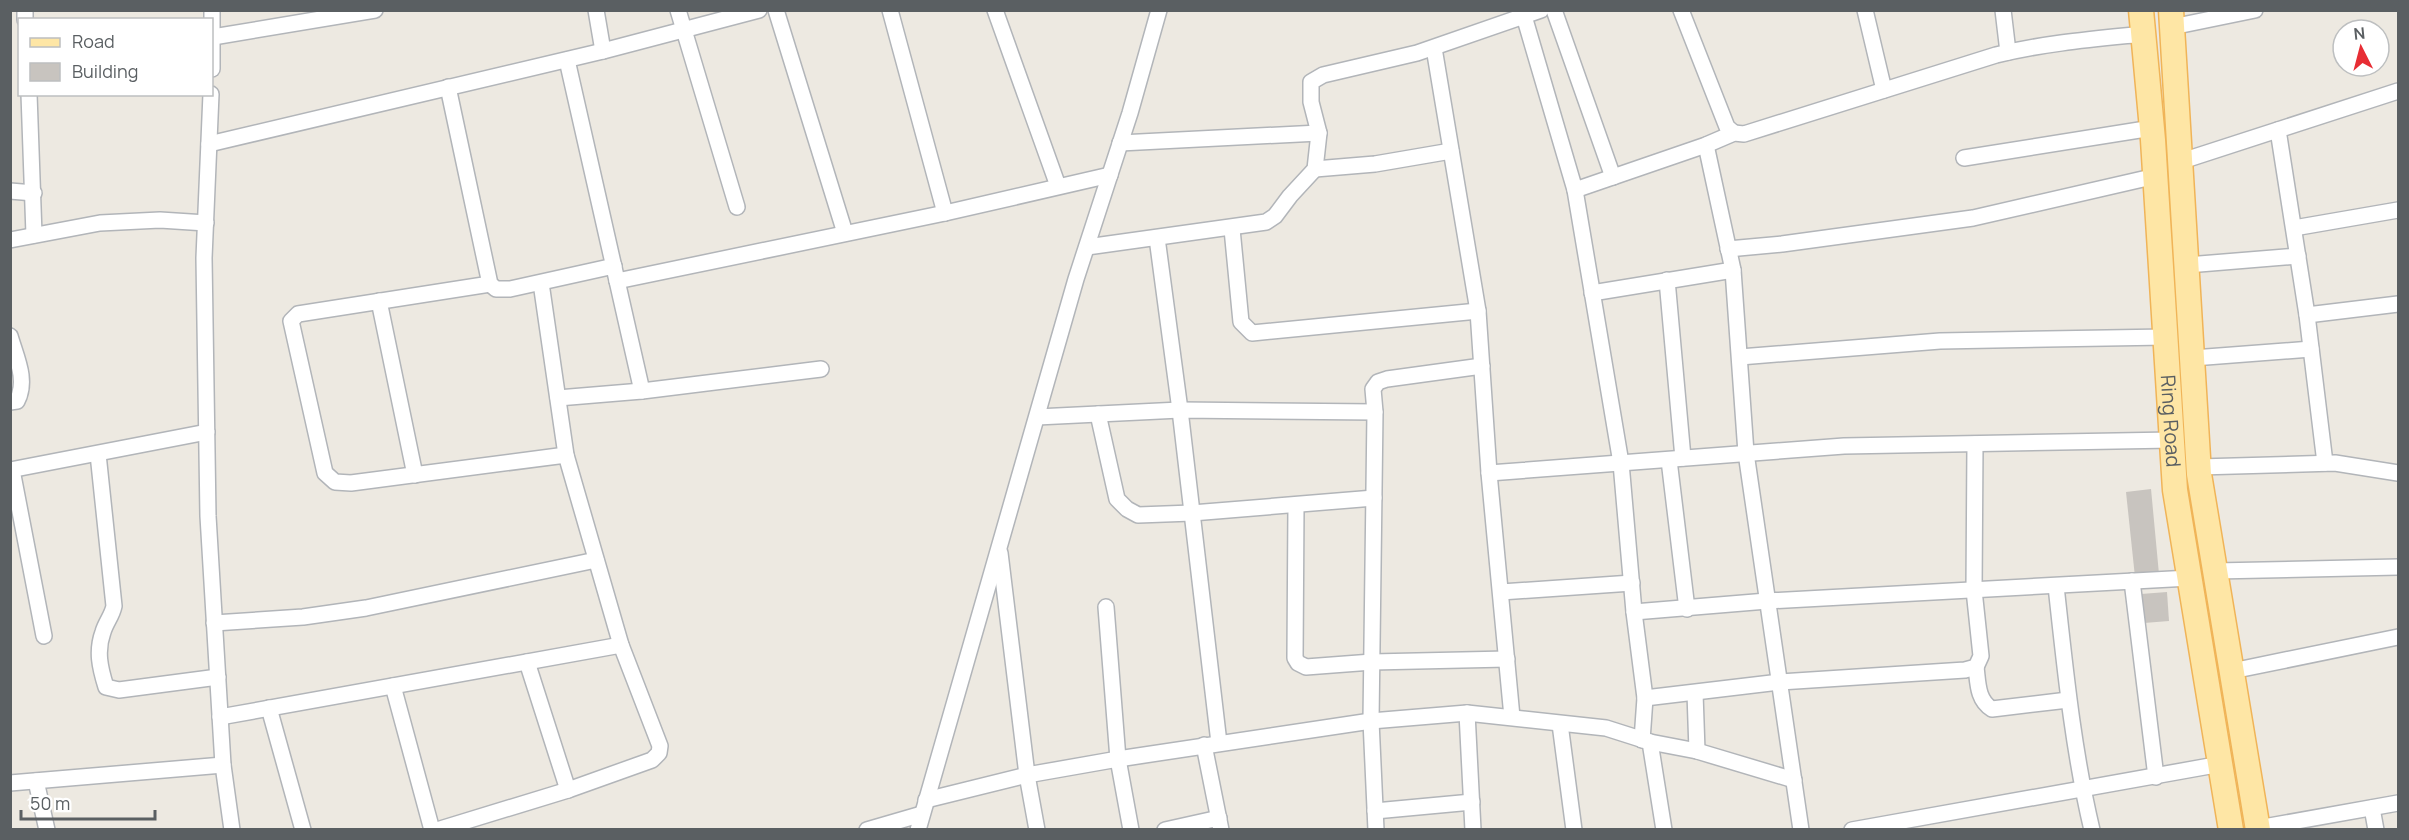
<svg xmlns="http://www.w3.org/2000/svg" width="2409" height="840" font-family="Manrope,sans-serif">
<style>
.building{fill:#c8c4bf}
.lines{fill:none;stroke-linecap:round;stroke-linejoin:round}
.minor-casing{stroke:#b2b5b9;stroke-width:18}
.primary-casing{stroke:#f0b458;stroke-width:27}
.minor{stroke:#fff;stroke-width:15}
.primary{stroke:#fee6a5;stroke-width:24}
.labels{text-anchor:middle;stroke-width:6;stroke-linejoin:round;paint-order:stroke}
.street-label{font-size:20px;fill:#5a5f62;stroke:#fff}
</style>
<rect width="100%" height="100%" fill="#ede9e1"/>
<g class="building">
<path d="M2151 489 2159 574 2135 577 2126 492Z"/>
<path d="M2167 592 2169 621 2144 623 2141 594Z"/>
</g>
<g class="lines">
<g class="minor-casing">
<g id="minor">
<path d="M25 10V20"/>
<path d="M596 10 603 51"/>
<path d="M678 10 737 207"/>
<path d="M776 10 845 233"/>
<path d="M890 10 945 213"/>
<path d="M995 10 1058 186"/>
<path d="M1554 10 1613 177"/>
<path d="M1681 10 1727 127 1734 133"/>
<path d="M1865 10 1884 90"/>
<path d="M2003 10 2008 52"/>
<path d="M1524 16 1575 190 1621 463 1634 612 1645 698 1642 740"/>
<path d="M2172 27 2255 10"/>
<path d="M213 37 375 10"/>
<path d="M1434 48 1478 311 1489 473 1512 717"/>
<path d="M567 60 642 391"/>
<path d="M212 69V10"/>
<path d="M448 87 490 284 496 289H510L614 266"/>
<path d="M29 94 34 235"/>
<path d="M211 94 204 258 208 516 223 765 232 830"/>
<path d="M2278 130 2307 315 2325 463"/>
<path d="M1120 143 1319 133"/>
<path d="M209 144 603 51 759 10"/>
<path d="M1706 145 1733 270 1746 453 1801 830"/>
<path d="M1964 158 2152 128"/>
<path d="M2182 161 2398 91"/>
<path d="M1315 169 1375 164 1451 151"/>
<path d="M1575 190 1706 145 1734 133 1744 134 1996 55C2045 43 2094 39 2143 34"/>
<path d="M10 191 34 193"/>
<path d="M2294 228 2398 210"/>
<path d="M1232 229 1241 322 1252 333 1478 311"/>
<path d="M1157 238 1180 410 1219 743"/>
<path d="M10 240 100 223 160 220 206 223"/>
<path d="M1087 247 1266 222 1275 216 1290 196 1315 169 1319 133 1311 102V82L1323 75 1417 53 1541 10"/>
<path d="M1728 249 1782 244 1973 218 2156 176"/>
<path d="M2187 265 2298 256"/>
<path d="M1667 280 1683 458"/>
<path d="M617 281 945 213 1110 175"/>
<path d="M490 284 298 314 291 321 325 473 335 482 351 483 566 455"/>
<path d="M1592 293 1733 270"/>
<path d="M379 301 415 475"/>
<path d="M2307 315 2398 304"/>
<path d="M10 336C16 357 28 380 17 401L10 402"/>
<path d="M1740 357 1940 341 2166 337"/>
<path d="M2193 358 2311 349"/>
<path d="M558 398 642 391 821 369"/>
<path d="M1098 414 1117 499 1127 509 1138 515 1192 513 1374 498"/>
<path d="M1037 417 1180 410 1375 412"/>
<path d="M98 454 114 606C112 616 106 622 103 632 96 651 100 668 106 687L119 690 218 677"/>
<path d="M1669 460 1687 609"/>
<path d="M2199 467 2335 463 2398 473"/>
<path d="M10 470 207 432"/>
<path d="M12 470 44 636"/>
<path d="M1489 473 1844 446 2172 440"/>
<path d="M1296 505 1295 658 1298 663 1306 667 1372 662 1507 659"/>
<path d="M1000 553 1027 775 1037 830"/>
<path d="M2215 571 2398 567"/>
<path d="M2132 581 2156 777"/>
<path d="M2056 586C2065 668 2073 750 2092 830"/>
<path d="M1501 592 1632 583"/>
<path d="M1106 607 1118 759 1131 830"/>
<path d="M1634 612 1767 601 2190 578"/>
<path d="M214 623 303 617 366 608 596 560"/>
<path d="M527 662 568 790"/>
<path d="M1976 667C1978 682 1977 700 1992 709L2068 700"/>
<path d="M2232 671 2398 637"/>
<path d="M393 686 432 830"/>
<path d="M1695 693 1697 751"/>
<path d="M1645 698 1780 682 1965 670 1976 667 1981 656 1974 590 1975 444"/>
<path d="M269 708 303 830"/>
<path d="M1467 713 1473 830"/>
<path d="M220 717 621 645"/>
<path d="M1560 724 1574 830"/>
<path d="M1650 742 1664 830"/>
<path d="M1204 745 1221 830"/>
<path d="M36 781 47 830"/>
<path d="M10 783 223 765"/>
<path d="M926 800 1027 775 1118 759 1371 721 1467 713 1606 728 1650 742 1697 751 1794 780"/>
<path d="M2372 808 2376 830"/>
<path d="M1375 811 1472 802"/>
<path d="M2258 828 2398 803"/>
<path d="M437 830 568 790 652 760 659 753 660 746 621 645 566 455 541 283"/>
<path d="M867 830 922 814"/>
<path d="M918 830 1076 279 1130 113 1159 10"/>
<path d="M1165 830 1219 818"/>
<path d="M1376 830 1371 721 1375 412 1373 389 1378 382 1387 379 1482 366"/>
<path d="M1852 830 2221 764"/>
</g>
</g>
<g class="primary-casing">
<g id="primary">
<path id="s1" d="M2141 10 2153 140 2175 490 2231 830"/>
<path d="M2171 10 2199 474 2258 830"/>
</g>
</g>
<use href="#minor" class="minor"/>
<use href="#primary" class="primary"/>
</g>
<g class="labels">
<g class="street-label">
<text dy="7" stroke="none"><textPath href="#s1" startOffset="412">Ring Road</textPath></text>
</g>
</g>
<rect width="2409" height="840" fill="none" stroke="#5a5f62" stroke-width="24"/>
<rect x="18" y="18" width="195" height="78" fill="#ffffff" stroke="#bdbfc0" stroke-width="1.5"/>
<rect x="30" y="38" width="30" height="9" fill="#fee6a5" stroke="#bdbfc0" stroke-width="1.5"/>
<text x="72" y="48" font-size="18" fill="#5a5f62">Road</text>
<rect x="30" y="63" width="30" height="18" fill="#c8c4bf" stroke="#bdbfc0" stroke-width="1.5"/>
<text x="72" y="78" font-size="18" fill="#5a5f62">Building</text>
<g transform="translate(2361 48) rotate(354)"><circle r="28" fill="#ffffff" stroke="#bdbfc0" stroke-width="1.5"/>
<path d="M0-4.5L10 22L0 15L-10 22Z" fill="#e72d34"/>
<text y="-9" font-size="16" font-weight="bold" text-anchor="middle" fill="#5a5f62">N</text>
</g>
<path d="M21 810v9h134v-9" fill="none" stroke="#5a5f62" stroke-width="3"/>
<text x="30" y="810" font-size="18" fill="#5a5f62" stroke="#ffffff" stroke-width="4.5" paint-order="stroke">50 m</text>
</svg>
